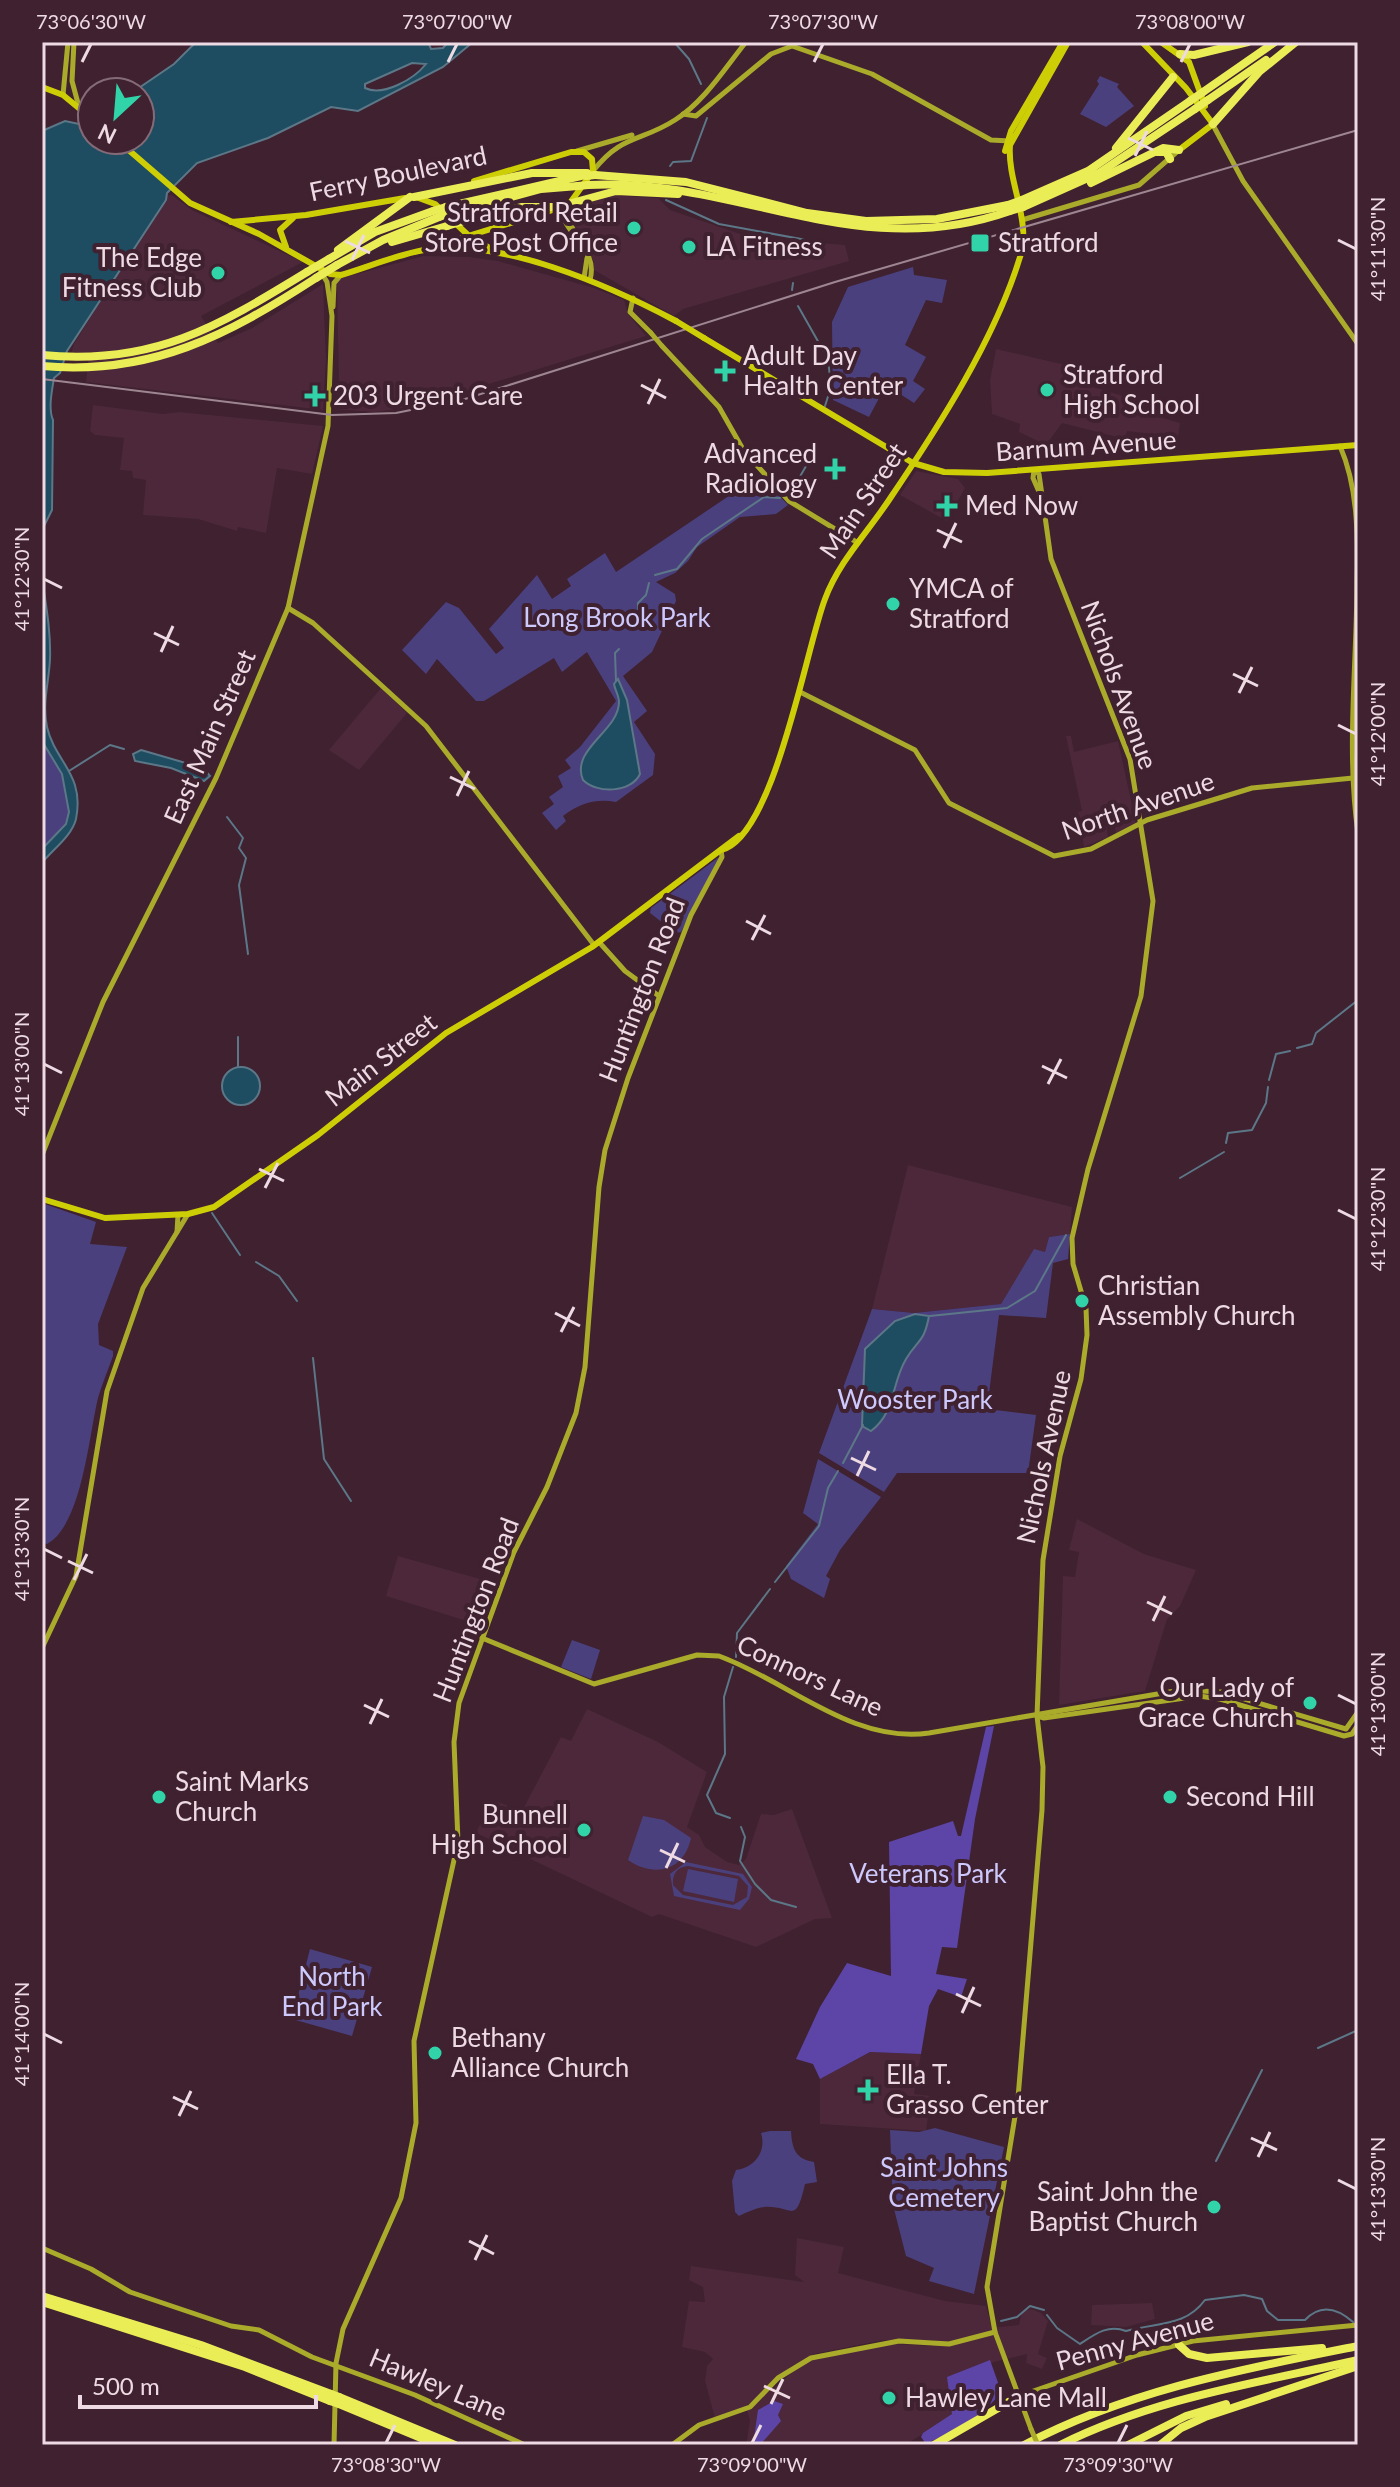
<svg xmlns="http://www.w3.org/2000/svg" width="1400" height="2487" font-family="Lato,sans-serif">
<style>
.built{fill:#4c283a}
.green{fill:#4b407e;fill-rule:evenodd}
.forest{fill:#5c45a7}
.water{fill:#1e4c60;stroke:#5c7787;stroke-width:2;fill-rule:evenodd}
.lines{fill:none;stroke-linecap:round;stroke-linejoin:round}
.stream{stroke:#5c7787;stroke-width:2}
.secondary{stroke:#aaab2a;stroke-width:5}
.primary{stroke:#cece06;stroke-width:6}
.highway{stroke:#ebed56;stroke-width:8}
.rail{stroke:#9e8691;stroke-width:2}
.secondary-bridge{stroke:#aaab2a;stroke-width:5}
.primary-bridge{stroke:#cece06;stroke-width:6}
.highway-bridge{stroke:#ebed56;stroke-width:8}
.ticks{fill:none;stroke:#eedae2;stroke-width:3}
.poi-dot{fill:#31d4a9;stroke:#3f2130;stroke-width:3}
.labels{text-anchor:middle;stroke-width:8;stroke-linejoin:round;paint-order:stroke}
.street-label{font-size:26px;fill:#eedae2;stroke:#3f2130}
.poi-label{font-size:26px;fill:#eedae2;stroke:#3f2130;text-anchor:start}
.park-label{font-size:26px;fill:#cec9fd;stroke:#3f2130}
.neatline{fill:none;stroke:#eedae2;stroke-width:3}
.ticks-label{font-size:20px;text-anchor:middle;fill:#eedae2}
</style>
<rect width="100%" height="100%" fill="#3f2130"/>
<g class="built">
<path d="M172 195 192 210 303 262 201 316 218 343 252 328 323 284 326 360 323 410 86 382 89 353 71 354 74 344 166 196Z"/>
<path d="M611 195 658 198 670 210 749 237 845 245 849 261 683 309 674 316 594 270V262L565 210Z"/>
<path d="M423 256 469 257 498 261 594 288 624 300 628 314 646 336 417 406 375 412 333 409 339 387 337 283 342 278Z"/>
<path d="M996 349 1079 368 1076 382 1130 398 1128 408 1180 423 1178 437 1127 431 1125 439 1062 423 1046 445 1019 432 1020 424 992 414 990 380Z"/>
<path d="M93 405 163 414 179 412 323 426 312 474 277 468 266 533 238 527 237 531 198 519 143 515 146 480 133 478 132 471 120 470 124 438 95 435 90 431Z"/>
<path d="M916 471 958 479 965 488 947 521 900 495Z"/>
<path d="M381 688 407 713 359 770 329 750Z"/>
<path d="M1066 736H1071L1074 752 1118 741 1136 823 1116 833 1113 820 1106 822 1108 837 1084 847 1078 812 1082 811Z"/>
<path d="M908 1165 1072 1207 1070 1234 1049 1237 1045 1252 1034 1250 1001 1304 914 1313 872 1309Z"/>
<path d="M1077 1519 1144 1554 1196 1570 1180 1606 1167 1619 1145 1691 1059 1705 1063 1576 1075 1577 1079 1552 1069 1550Z"/>
<path d="M398 1556 498 1584 483 1626 386 1596Z"/>
<path d="M587 1709 658 1742 707 1772 687 1827 699 1835 705 1847 727 1862 739 1865 746 1859 761 1814 774 1815 792 1809 832 1918 815 1919 756 1947 659 1914 652 1917 476 1833 492 1800 522 1811 561 1737 571 1741Z"/>
<path d="M870 2052 921 2054 914 2094 931 2096 926 2131 820 2124V2079Z"/>
<path d="M797 2238 844 2247 838 2273 945 2301 986 2306 992 2328 1019 2325 1022 2312 1031 2309 1041 2313 1048 2321 1038 2354 1047 2358 1042 2369 1026 2363 1027 2354 994 2362 948 2381 953 2415 905 2445H746L750 2421 747 2410 801 2365 825 2355 896 2344 932 2346 934 2340H883L814 2354 789 2368 754 2401 735 2412 715 2418 705 2381 707 2366 713 2359 705 2352 682 2347 689 2301 705 2302 703 2287 689 2280 691 2266 804 2282 795 2275Z"/>
<path d="M1152 2303 1155 2319 1126 2327 1091 2325 1092 2305Z"/>
</g>
<g class="green">
<path d="M1100 76 1119 84 1117 87 1134 106 1106 127 1080 114 1099 84 1097 81Z"/>
<path d="M913 267 914 275 947 280 942 303 926 300 905 345 926 357 913 381 925 389 914 403 886 385 869 417 833 400 832 322 848 287Z"/>
<path d="M760 475 788 505 776 514 740 517 697 547 688 561 675 573 656 582 675 594 676 601 652 652 623 676 647 711 634 722 655 754 653 775 616 802C595 798 579 804 563 816L566 821 556 830 542 813 554 804 549 797 563 787 558 776 571 768 565 760 580 747 616 701 587 652 562 672 554 658 484 701H476L437 659 426 674 402 650 446 602 459 608 496 654 504 648 489 629 537 575 552 599 571 586 567 579 605 553 616 572Z"/>
<path d="M42 741C55 764 82 797 65 826 60 835 49 841 42 849Z"/>
<path d="M719 857 681 932 676 933 650 913 651 908Z"/>
<path d="M42 1203 96 1222 90 1244 127 1247 98 1324 99 1345 113 1351V1356C108 1370 102 1384 98 1398 89 1435 82 1525 47 1544L42 1543Z"/>
<path d="M1070 1234 1068 1259 1053 1263 1046 1318 999 1315 987 1409 1036 1415 1028 1473H897L884 1492 819 1453 872 1309 914 1313 1001 1304 1034 1249 1045 1252 1049 1237Z"/>
<path d="M818 1459 881 1497 840 1550 826 1576 830 1579 824 1598 791 1579 786 1566 818 1524 803 1513Z"/>
<path d="M572 1640 600 1650 591 1679 561 1667Z"/>
<path d="M643 1816 664 1820 691 1838C684 1871 654 1878 628 1860Z"/>
<path d="M686 1862 743 1874 752 1887 749 1899 740 1910 674 1896 670 1874ZM688 1866 739 1876 748 1886 747 1897 733 1905 683 1895 673 1885C672 1874 677 1867 688 1866Z"/>
<path d="M688 1869 738 1879 734 1902 683 1891Z"/>
<path d="M310 1949 372 1967 352 2036 292 2019Z"/>
<path d="M935 2128 1004 2147 974 2294 929 2281 934 2268 906 2256 893 2205 890 2130 919 2132Z"/>
<path d="M770 2131H791C792 2148 795 2159 814 2162L817 2182 805 2184C795 2227 793 2205 764 2207 756 2208 747 2212 739 2216L735 2212 732 2181 736 2170C754 2168 767 2152 761 2133Z"/>
</g>
<g class="forest">
<path d="M994 1726 975 1819 957 1948 942 1947 936 1974 967 1979 961 1997 938 1989 929 2006 921 2054 870 2052 820 2079 813 2064 796 2059 820 2007 847 1963 891 1976 889 1842 953 1821 958 1836H961L986 1727Z"/>
<path d="M990 2360 1001 2391C988 2414 950 2433 926 2444L921 2437 923 2433 952 2414 947 2377Z"/>
<path d="M774 2401 783 2404 778 2415 781 2421 760 2445H753L758 2410Z"/>
</g>
<g class="water">
<path d="M196 42H428L431 49 443 48 448 42H473L443 67 358 111 331 107 268 138 197 163 167 193 166 200 67 351 60 373 54 378C52 390 48 409 53 420L52 510 42 530V131L65 121 79 124 92 117V140H140V92H133L174 64ZM412 63 426 64C414 79 383 97 365 88V84Z"/>
<path d="M42 578C46 605 51 632 50 659 49 682 42 703 47 727 55 762 85 774 76 819 72 836 52 850 42 863V849L66 824 69 812 62 774 42 741Z"/>
<path d="M618 679 627 700 640 774C631 793 597 794 583 780 570 749 619 731 619 702 619 696 615 690 614 684Z"/>
<path d="M141 750 203 768 210 776 204 781 171 768 135 761 133 754Z"/>
<circle cx="241" cy="1086" r="19"/>
<path d="M915 1314 929 1316C924 1343 918 1339 906 1359 891 1384 896 1412 871 1431L862 1426 865 1349 895 1321Z"/>
</g>
<g class="lines">
<g class="stream">
<path d="M674 42 689 59 701 84"/>
<path d="M670 166 673 162 691 161 707 118"/>
<path d="M666 200 719 224 812 241"/>
<path d="M792 290 793 283"/>
<path d="M798 306 828 359 831 387 825 406"/>
<path d="M787 493 798 480 817 447"/>
<path d="M655 575 677 569 702 539 764 497 780 498"/>
<path d="M638 616V603L646 595 649 583"/>
<path d="M616 681 615 653 619 649"/>
<path d="M69 771 110 745 124 749"/>
<path d="M227 817 243 838 239 848 246 858 239 885 248 954"/>
<path d="M1297 1048 1312 1044 1316 1033 1358 1000"/>
<path d="M238 1067V1037"/>
<path d="M1269 1080 1276 1054 1290 1051"/>
<path d="M1226 1143 1228 1133 1252 1130 1266 1103 1268 1087"/>
<path d="M1180 1178 1224 1152"/>
<path d="M212 1213 240 1255"/>
<path d="M256 1262 279 1276 297 1301"/>
<path d="M930 1316 1007 1308 1035 1291 1066 1235"/>
<path d="M313 1358 324 1459 351 1501"/>
<path d="M843 1463 863 1425"/>
<path d="M775 1582 819 1526 828 1488 838 1471"/>
<path d="M736 1657 737 1633 770 1589"/>
<path d="M730 1818 716 1813 707 1795 725 1754 724 1697 733 1667"/>
<path d="M741 1827 745 1837 740 1861 755 1884 771 1900 796 1907"/>
<path d="M1318 2048 1358 2030"/>
<path d="M1216 2161 1262 2070"/>
<path d="M1047 2315 1057 2328 1080 2344C1095 2334 1108 2324 1126 2331 1158 2322 1185 2327 1205 2300L1244 2295 1262 2299 1267 2311 1278 2320H1305C1320 2304 1337 2308 1353 2322"/>
<path d="M1001 2321 1017 2317 1030 2306 1044 2310"/>
</g>
<g class="secondary">
<path d="M74 42 72 81 79 107"/>
<path d="M63 95 68 42"/>
<path d="M683 114 696 116 771 54 792 46 872 74 991 140 1010 141"/>
<path d="M1213 125 1243 181 1358 344"/>
<path d="M577 151 632 135"/>
<path d="M593 171C622 134 641 142 675 120 704 102 725 68 746 42"/>
<path d="M561 207C563 235 599 248 590 280"/>
<path d="M561 207 574 231"/>
<path d="M1022 220 1139 185 1179 150"/>
<path d="M584 278 587 258"/>
<path d="M633 298 630 312 651 333"/>
<path d="M333 307 334 283 340 276"/>
<path d="M662 346 719 407 744 451 789 501 858 543"/>
<path d="M1340 446C1358 487 1358 536 1357 580 1357 664 1346 750 1358 833"/>
<path d="M1034 470 1033 478 1040 494"/>
<path d="M288 608 313 623 426 726 594 945"/>
<path d="M800 692 915 750 949 803 1054 856 1091 849 1147 820 1252 788 1353 778"/>
<path d="M599 942 625 971 659 996"/>
<path d="M42 1155 103 1002 216 778 288 608 328 426 332 316 327 282 321 272"/>
<path d="M177 1232 178 1215"/>
<path d="M482 1638 594 1684 697 1655 719 1656C788 1681 852 1744 929 1733L1181 1690 1221 1692 1346 1729 1358 1712"/>
<path d="M42 1648 76 1576 107 1391 143 1288 188 1214"/>
<path d="M1037 1716 1044 1718 1199 1696 1220 1699 1344 1736 1352 1734 1358 1725"/>
<path d="M42 2248 91 2269 130 2292 231 2326 259 2330 312 2357 415 2395 525 2445"/>
<path d="M1019 2396 1137 2355 1193 2341 1358 2325"/>
<path d="M1031 2429 995 2332 987 2287 1018 2098 1042 1810 1043 1767 1037 1716 1043 1560 1060 1456 1081 1379 1087 1335 1086 1308 1073 1264 1072 1238 1088 1169 1141 996 1153 901 1130 759 1051 559 1039 474 1034 470"/>
<path d="M334 2445 336 2363 343 2329 401 2198 416 2123 414 2041 458 1842 454 1742 459 1703 514 1552 547 1487 576 1413 585 1367 599 1187 605 1150 628 1078 691 915 722 857 721 850"/>
<path d="M672 2445 699 2425 750 2407 778 2378 811 2358 899 2341 949 2344 995 2332"/>
</g>
<g class="primary">
<path d="M1142 42 1186 88 1213 124"/>
<path d="M1161 42 1189 62 1205 106"/>
<path d="M42 87 63 95 92 119"/>
<path d="M117 140 190 203 259 234 330 274 341 275C368 267 396 255 424 250 500 237 610 286 676 321"/>
<path d="M1179 150 1213 124"/>
<path d="M1005 151 1011 131 1063 42"/>
<path d="M474 181 571 152H584L592 159 593 171 570 203"/>
<path d="M416 197 435 204 468 235 498 253"/>
<path d="M231 222 306 215 405 198"/>
<path d="M286 247 280 230 293 218"/>
<path d="M429 248 556 209"/>
<path d="M704 338 913 463 944 472 987 473 1358 445"/>
<path d="M721 850C774 838 806 648 825 599 839 561 869 531 891 497 939 426 995 339 1020 257 1032 221 1007 182 1010 145L1068 42"/>
<path d="M42 1199 105 1218 188 1214 214 1207 318 1135 446 1033 592 947 739 836"/>
</g>
<g class="highway">
<path d="M1180 54 1194 55 1248 42"/>
<path d="M1203 92 1275 42"/>
<path d="M1208 100 1266 60"/>
<path d="M1213 124 1259 72 1296 42"/>
<path d="M1116 148 1173 77"/>
<path d="M1157 152H1166L1170 159"/>
<path d="M595 175 686 182 807 213 866 221 937 219 1008 205"/>
<path d="M1091 183 1163 148 1179 150"/>
<path d="M588 185C737 177 857 265 1010 211"/>
<path d="M414 197 532 173H587"/>
<path d="M1022 200 1088 171 1190 101"/>
<path d="M568 204 616 191 678 194"/>
<path d="M446 207 581 176"/>
<path d="M1023 207 1099 173 1195 109"/>
<path d="M451 213 541 189 578 186"/>
<path d="M460 222 522 207H561"/>
<path d="M392 242 447 226"/>
<path d="M338 250 410 197"/>
<path d="M329 259 375 232 433 211"/>
<path d="M337 265 383 240 439 217"/>
<path d="M42 355C153 366 217 327 307 272"/>
<path d="M42 366C151 376 228 335 316 278"/>
<path d="M42 2296 201 2345 331 2394"/>
<path d="M42 2302 245 2367 330 2401"/>
<path d="M1179 2345 1189 2354 1207 2358 1322 2348"/>
<path d="M339 2397 455 2445"/>
<path d="M339 2404 438 2445"/>
<path d="M934 2445 1019 2396"/>
<path d="M1024 2445C1129 2390 1243 2369 1358 2346"/>
<path d="M1060 2445C1154 2398 1257 2383 1358 2360"/>
<path d="M1128 2445 1186 2416 1226 2404"/>
<path d="M1160 2445 1181 2428 1205 2417 1358 2366"/>
</g>
<path class="rail" d="M42 379 332 415 396 413 465 399 835 282 1358 130"/>
<g class="secondary-bridge">
<path d="M651 333 662 346"/>
<path d="M1031 2429 1038 2445"/>
</g>
<path class="primary-bridge" d="M676 321 704 338"/>
<g class="highway-bridge">
<path d="M1190 101 1203 92"/>
<path d="M1195 109 1208 100"/>
<path d="M586 176 595 175"/>
<path d="M578 186 588 185"/>
<path d="M1008 205 1022 200"/>
<path d="M433 211 446 207"/>
<path d="M1010 211 1023 207"/>
<path d="M439 217 451 213"/>
<path d="M447 226 460 222"/>
<path d="M307 272 329 259"/>
<path d="M316 278 337 265"/>
<path d="M331 2394 339 2397"/>
<path d="M330 2401 339 2404"/>
</g>
</g>
<path class="ticks" d="M82 62 91 44M448 62 457 44M814 62 823 44M1181 62 1190 44M1128 138 1153 150M1135 156 1147 131M1338 240 1356 249M345 241 370 253M352 260 364 235M641 385 666 398M648 404 660 379M937 530 962 542M944 548 956 523M44 579 62 588M154 633 179 645M161 652 173 626M1233 674 1258 686M1239 693 1252 667M1338 725 1356 734M450 777 475 789M457 796 469 771M746 921 771 934M752 940 765 915M44 1064 62 1073M1042 1066 1067 1078M1048 1084 1061 1059M259 1169 284 1181M265 1188 278 1163M1338 1210 1356 1219M555 1313 580 1326M561 1332 574 1307M851 1458 876 1470M857 1476 869 1451M44 1549 62 1558M68 1561 93 1573M74 1580 87 1554M1147 1602 1172 1614M1153 1621 1165 1596M1338 1695 1356 1704M364 1705 389 1717M370 1724 382 1699M660 1850 685 1862M666 1868 678 1843M956 1994 981 2006M962 2013 974 1987M44 2034 62 2043M173 2097 198 2109M179 2116 191 2091M1251 2138 1277 2150M1258 2157 1270 2132M1338 2180 1356 2189M469 2241 494 2254M475 2260 487 2235M764 2386 790 2398M771 2404 783 2379M386 2443 395 2425M752 2443 761 2425M1118 2443 1127 2425"/>
<g class="poi-dot">
<circle cx="634" cy="228" r="8"/>
<rect x="970" y="233" width="20" height="20" rx="4"/>
<circle cx="689" cy="247" r="8"/>
<circle cx="218" cy="273" r="8"/>
<path d="M721 359h8v8h8v8h-8v8h-8v-8h-8v-8h8z"/>
<circle cx="1047" cy="390" r="8"/>
<path d="M311 384h8v8h8v8h-8v8h-8v-8h-8v-8h8z"/>
<path d="M831 457h8v8h8v8h-8v8h-8v-8h-8v-8h8z"/>
<path d="M943 494h8v8h8v8h-8v8h-8v-8h-8v-8h8z"/>
<circle cx="893" cy="604" r="8"/>
<circle cx="1082" cy="1301" r="8"/>
<circle cx="1310" cy="1703" r="8"/>
<circle cx="159" cy="1797" r="8"/>
<circle cx="1170" cy="1797" r="8"/>
<circle cx="584" cy="1830" r="8"/>
<circle cx="435" cy="2053" r="8"/>
<path d="M864 2078h8v8h8v8h-8v8h-8v-8h-8v-8h8z"/>
<circle cx="1214" cy="2207" r="8"/>
<circle cx="889" cy="2398" r="8"/>
</g>
<g class="labels">
<g class="street-label">
<text transform="translate(398 174) rotate(-12)" y="9">Ferry Boulevard</text>
<text transform="translate(1086 446) rotate(-4)" y="9">Barnum Avenue</text>
<text transform="translate(863 501) rotate(-56)" y="9">Main Street</text>
<text transform="translate(1119 685) rotate(70)" y="9">Nichols Avenue</text>
<text transform="translate(210 737) rotate(-66)" y="9">East Main Street</text>
<text transform="translate(1138 806) rotate(-19)" y="9">North Avenue</text>
<text transform="translate(642 990) rotate(-69)" y="9">Huntington Road</text>
<text transform="translate(381 1060) rotate(-38)" y="9">Main Street</text>
<text transform="translate(1044 1457) rotate(-78)" y="9">Nichols Avenue</text>
<text transform="translate(476 1610) rotate(-69)" y="9">Huntington Road</text>
<text transform="translate(810 1676) rotate(25)" y="9">Connors Lane</text>
<text transform="translate(1135 2341) rotate(-15)" y="9">Penny Avenue</text>
<text transform="translate(438 2385) rotate(23)" y="9">Hawley Lane</text>
</g>
<g class="poi-label">
<text x="618" y="222" text-anchor="end">Stratford Retail<tspan x="618" dy="30">Store Post Office</tspan></text>
<text x="998" y="252">Stratford</text>
<text x="705" y="256">LA Fitness</text>
<text x="202" y="267" text-anchor="end">The Edge<tspan x="202" dy="30">Fitness Club</tspan></text>
<text x="743" y="365">Adult Day<tspan x="743" dy="30">Health Center</tspan></text>
<text x="1063" y="384">Stratford<tspan x="1063" dy="30">High School</tspan></text>
<text x="333" y="405">203 Urgent Care</text>
<text x="817" y="463" text-anchor="end">Advanced<tspan x="817" dy="30">Radiology</tspan></text>
<text x="965" y="515">Med Now</text>
<text x="909" y="598">YMCA of<tspan x="909" dy="30">Stratford</tspan></text>
<text x="1098" y="1295">Christian<tspan x="1098" dy="30">Assembly Church</tspan></text>
<text x="1294" y="1697" text-anchor="end">Our Lady of<tspan x="1294" dy="30">Grace Church</tspan></text>
<text x="175" y="1791">Saint Marks<tspan x="175" dy="30">Church</tspan></text>
<text x="1186" y="1806">Second Hill</text>
<text x="568" y="1824" text-anchor="end">Bunnell<tspan x="568" dy="30">High School</tspan></text>
<text x="451" y="2047">Bethany<tspan x="451" dy="30">Alliance Church</tspan></text>
<text x="886" y="2084">Ella T.<tspan x="886" dy="30">Grasso Center</tspan></text>
<text x="1198" y="2201" text-anchor="end">Saint John the<tspan x="1198" dy="30">Baptist Church</tspan></text>
<text x="905" y="2407">Hawley Lane Mall</text>
</g>
<g class="park-label">
<text x="617" y="627">Long Brook Park</text>
<text x="915" y="1409">Wooster Park</text>
<text x="928" y="1883">Veterans Park</text>
<text x="332" y="1986">North<tspan x="332" dy="30">End Park</tspan></text>
<text x="944" y="2177">Saint Johns<tspan x="944" dy="30">Cemetery</tspan></text>
</g>
</g>
<rect width="1400" height="2487" fill="none" stroke="#3f2130" stroke-width="88"/>
<g transform="translate(116 116) rotate(206)"><circle r="38" fill="#3f2130" stroke="#856b77" stroke-width="2"/>
<path d="M0-6L14 30L0 20L-14 30Z" fill="#31d4a9"/>
<text y="-12" font-size="22" font-weight="bold" text-anchor="middle" fill="#eedae2">N</text>
</g>
<path d="M80 2395v12h236v-12" fill="none" stroke="#eedae2" stroke-width="4"/>
<text x="92" y="2395" font-size="24" fill="#eedae2" stroke="#3f2130" stroke-width="6" paint-order="stroke">500 m</text>
<rect x="44" y="44" width="1312" height="2399" class="neatline"/>
<g class="ticks-label">
<text x="91" y="29">73°06'30"W</text>
<text x="457" y="29">73°07'00"W</text>
<text x="823" y="29">73°07'30"W</text>
<text x="1190" y="29">73°08'00"W</text>
<text transform="translate(1378 249) rotate(-90)" y="7">41°11'30"N</text>
<text transform="translate(22 579) rotate(-90)" y="7">41°12'30"N</text>
<text transform="translate(1378 734) rotate(-90)" y="7">41°12'00"N</text>
<text transform="translate(22 1064) rotate(-90)" y="7">41°13'00"N</text>
<text transform="translate(1378 1219) rotate(-90)" y="7">41°12'30"N</text>
<text transform="translate(22 1549) rotate(-90)" y="7">41°13'30"N</text>
<text transform="translate(1378 1704) rotate(-90)" y="7">41°13'00"N</text>
<text transform="translate(22 2034) rotate(-90)" y="7">41°14'00"N</text>
<text transform="translate(1378 2189) rotate(-90)" y="7">41°13'30"N</text>
<text x="386" y="2472">73°08'30"W</text>
<text x="752" y="2472">73°09'00"W</text>
<text x="1118" y="2472">73°09'30"W</text>
</g>
</svg>
